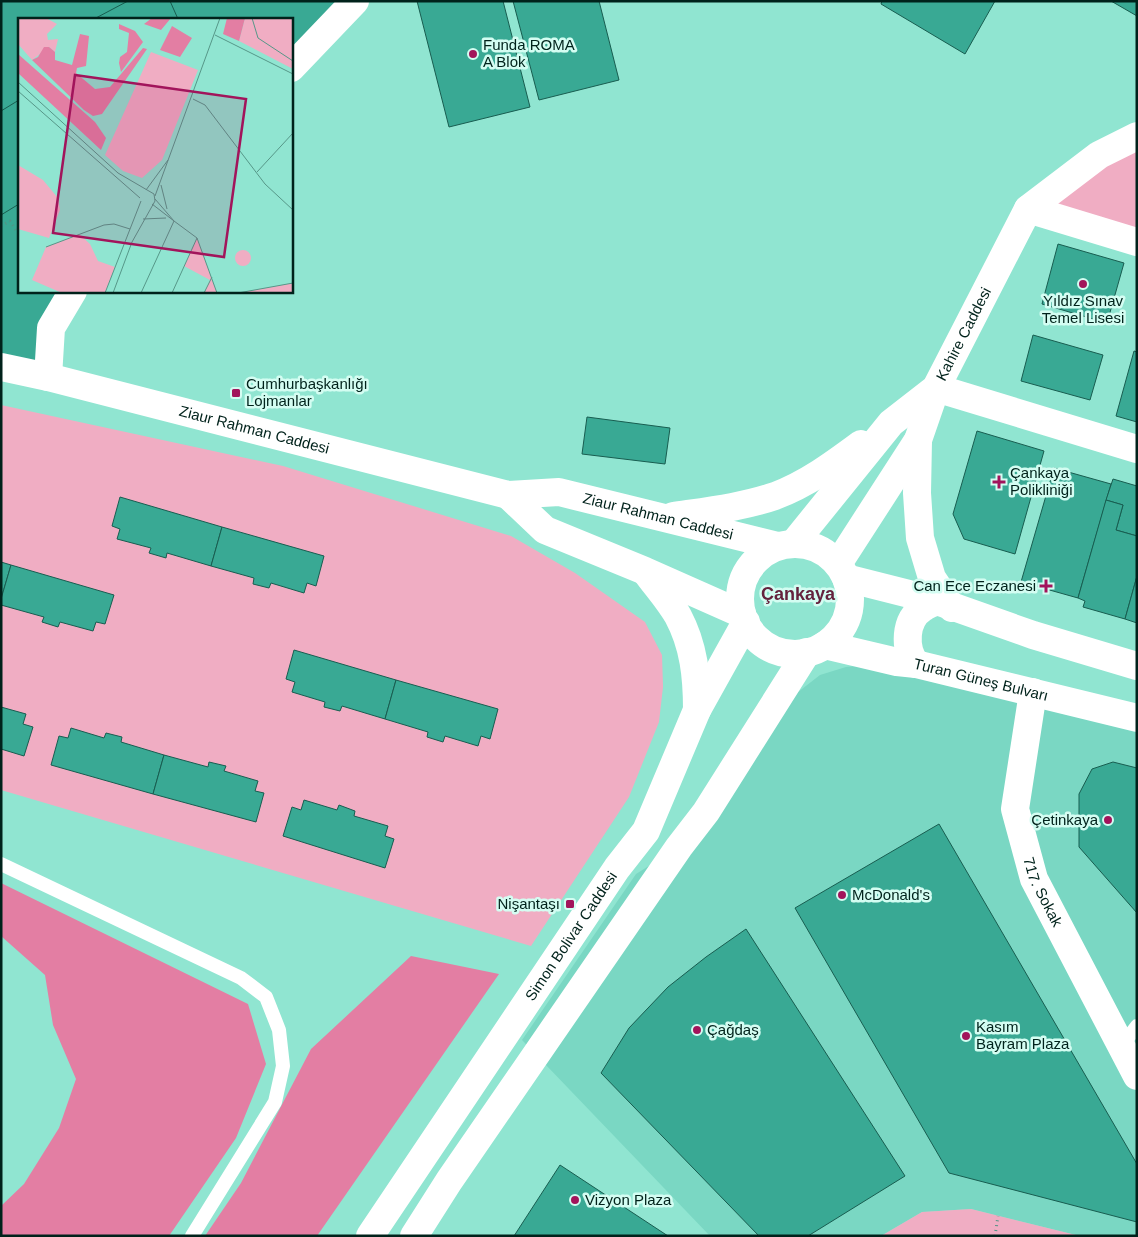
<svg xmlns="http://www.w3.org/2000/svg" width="1138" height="1237" font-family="Helvetica,sans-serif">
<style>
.built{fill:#7ad7c3}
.green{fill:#f0adc3}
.forest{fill:#e37ea3}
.building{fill:#39a994;stroke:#185d50}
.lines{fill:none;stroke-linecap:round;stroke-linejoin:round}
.path{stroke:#549385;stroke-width:3;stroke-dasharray:1 4;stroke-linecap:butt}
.lane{stroke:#fff;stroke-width:14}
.street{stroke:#fff;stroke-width:28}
.secondary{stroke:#fff;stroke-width:28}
.primary{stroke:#fff;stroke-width:28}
.poi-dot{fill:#a2145b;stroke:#d4fdf2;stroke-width:2}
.labels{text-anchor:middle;stroke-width:5;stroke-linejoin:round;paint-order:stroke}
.poi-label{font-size:15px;fill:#00221b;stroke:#d4fdf2;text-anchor:start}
.street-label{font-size:15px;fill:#00221b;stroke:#d4fdf2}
.quarter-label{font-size:18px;font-weight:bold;fill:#64223d;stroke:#d4fdf2}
.inset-road{fill:none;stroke:#569788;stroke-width:1}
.view{fill:#a2145b;fill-opacity:0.15;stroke:#a2145b;stroke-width:2.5}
.inset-edge{fill:none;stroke:#00221b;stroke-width:2.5}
</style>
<rect width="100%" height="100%" fill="#90e5d1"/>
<path class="built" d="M897 662 1137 718V1236H1080L971 1209 922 1212 881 1236H710L522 1040 636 874 679 847 766 717 820 675 846 667Z"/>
<g class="green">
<path d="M1137 136V242L1028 209Z"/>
<path d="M1 405 283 466 511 536 575 573 645 622 662 655 663 687 659 722 629 797 531 946 1 790Z"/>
<path d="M971 1209 1080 1236H881L922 1212Z"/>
</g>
<g class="forest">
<path d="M1 883 248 1004 266 1064 236 1138 169 1236H1V1206L24 1184 59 1128 76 1079 53 1025 45 975 1 936Z"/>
<path d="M411 956 499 974 317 1236H205L241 1183 311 1049Z"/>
</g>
<g class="building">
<path d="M1 1H355L291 68V19H19V291H79L62 309 48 377 1 367Z"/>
<path d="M128 1H170L178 19H94Z"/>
<path d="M417 1H503L530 107 449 127Z"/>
<path d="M513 1H599L619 80 539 100Z"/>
<path d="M882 1H995L965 54 881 4Z"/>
<path d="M1111 1H1137V16Z"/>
<path d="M19 100V204L1 215V111Z"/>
<path d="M1058 244 1124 263 1107 323 1042 304Z"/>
<path d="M1033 335 1103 355 1090 400 1021 381Z"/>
<path d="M1134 351 1137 352V422L1116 416Z"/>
<path d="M587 417 670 428 665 464 582 454Z"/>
<path d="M977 431 1044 451 1015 554 964 539 953 514Z"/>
<path d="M1054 468 1111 484 1078 598 1021 582Z"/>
<path d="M1113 479 1137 486V536L1116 530 1123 505 1106 500Z"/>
<path d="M120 497 222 527 211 566 167 553 166 558 149 553 151 548 117 539 120 529 112 526Z"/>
<path d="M1106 500 1123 505 1116 530 1137 536V576L1125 619 1083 607 1085 601 1078 598Z"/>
<path d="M222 527 324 556 316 586 307 583 304 593 271 583 269 588 253 584 254 578 211 566Z"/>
<path d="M1 562 11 565 1 599Z"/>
<path d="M11 565 114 595 105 624 96 622 93 631 60 622 58 627 42 622 44 617 1 605V599Z"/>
<path d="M1137 576V623L1125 619Z"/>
<path d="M294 650 396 680 385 719 342 706 340 711 324 707 325 702 292 692 295 682 286 679Z"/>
<path d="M396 680 498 709 490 739 481 736 478 746 445 736 443 742 427 737 428 732 385 719Z"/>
<path d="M1 707 26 714 23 724 33 727 24 756 1 749Z"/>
<path d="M71 728 104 738 106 733 122 737 121 742 164 755 153 794 51 765 59 736 68 738Z"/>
<path d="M164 755 208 767 209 762 226 766 224 771 258 781 255 791 264 793 256 822 153 794Z"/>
<path d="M1113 762 1137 768V913L1079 847V794L1092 769Z"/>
<path d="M304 800 337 810 339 805 355 811 354 816 388 826 385 836 394 839 385 868 283 836 292 807 301 810Z"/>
<path d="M939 824 1137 1164V1222L949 1173 795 908Z"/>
<path d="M746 929 905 1176 808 1236H759L601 1073 629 1028 668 987 706 957Z"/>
<path d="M560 1165 668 1236H514Z"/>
</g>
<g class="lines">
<g class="path">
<path d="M1 226 10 221 19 235"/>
<path d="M995 1236 998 1216"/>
</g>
<g class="lane">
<path d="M1 864 241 978 266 997 279 1030 283 1066 275 1102 192 1236"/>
<path d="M1121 1047 1137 1026"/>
</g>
<g class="street">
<path d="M1028 209 1137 242"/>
<path d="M936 388 1137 449"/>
<path id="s1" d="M1033 692 1015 809 1034 879 1137 1076"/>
</g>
<g class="secondary">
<path d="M291 68 355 1"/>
<path id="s2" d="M1 367 48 377 508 495 559 492 778 546"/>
<path d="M48 377 51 328 73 291"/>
<path d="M918 440 917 493 920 538 932 578 952 608"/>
<path d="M508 495 545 530 645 571 742 614"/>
<path d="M673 516C707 511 743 507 775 496 807 484 834 464 861 444"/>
<path id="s3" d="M794 543 891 423 936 388 1028 209 1099 155 1137 136"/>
<path d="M838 564 918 440 936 388"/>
<path d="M646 572C656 586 669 600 678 616 694 646 697 677 697 710"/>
</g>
<g class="primary">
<circle cx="795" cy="599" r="55"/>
<path d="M846 578 937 601 1033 635 1137 666"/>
<path id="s4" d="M825 645 897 662 916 664 1137 718"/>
<path d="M916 664C904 649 904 620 923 608 927 605 933 603 937 601"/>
<path id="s5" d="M370 1236 617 868 646 831 697 710 746 622"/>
<path d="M414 1236 449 1181 679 847 706 812 807 652"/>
</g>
</g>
<g class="poi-dot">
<circle cx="473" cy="54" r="5"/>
<circle cx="1083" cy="284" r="5"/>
<rect x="231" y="388" width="10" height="10" rx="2.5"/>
<path d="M996.5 474.5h5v5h5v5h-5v5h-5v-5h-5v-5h5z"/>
<path d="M1043.5 578.5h5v5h5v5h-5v5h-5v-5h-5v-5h5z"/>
<circle cx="1108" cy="820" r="5"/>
<circle cx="842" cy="895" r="5"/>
<rect x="565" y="899" width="10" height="10" rx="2.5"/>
<circle cx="697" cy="1030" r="5"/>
<circle cx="966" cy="1036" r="5"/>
<circle cx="575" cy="1200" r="5"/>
</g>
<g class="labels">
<g class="poi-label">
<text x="483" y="50">Funda ROMA<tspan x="483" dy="17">A Blok</tspan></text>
<text x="1083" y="306" text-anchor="middle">Yıldız Sınav<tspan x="1083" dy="17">Temel Lisesi</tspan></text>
<text x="246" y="389">Cumhurbaşkanlığı<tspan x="246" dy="17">Lojmanlar</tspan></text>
<text x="1010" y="478">Çankaya<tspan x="1010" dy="17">Polikliniği</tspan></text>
<text x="1036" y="591" text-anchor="end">Can Ece Eczanesi</text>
<text x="1098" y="825" text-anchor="end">Çetinkaya</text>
<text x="852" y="900">McDonald's</text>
<text x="560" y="909" text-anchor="end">Nişantaşı</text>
<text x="976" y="1032">Kasım<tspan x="976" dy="17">Bayram Plaza</tspan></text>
<text x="707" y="1035">Çağdaş</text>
<text x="585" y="1205">Vizyon Plaza</text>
</g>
<g class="street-label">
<text dy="5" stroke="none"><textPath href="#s3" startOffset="272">Kahire Caddesi</textPath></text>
<text dy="5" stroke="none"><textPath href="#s2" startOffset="261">Ziaur Rahman Caddesi</textPath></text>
<text dy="5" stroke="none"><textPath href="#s2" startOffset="676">Ziaur Rahman Caddesi</textPath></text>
<text dy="5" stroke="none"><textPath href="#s4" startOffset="160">Turan Güneş Bulvarı</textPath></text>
<text dy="5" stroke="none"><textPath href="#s1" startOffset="206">717. Sokak</textPath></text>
<text dy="5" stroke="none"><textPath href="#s5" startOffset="361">Simon Bolivar Caddesi</textPath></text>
</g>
<g class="quarter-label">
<text x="798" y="600">Çankaya</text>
</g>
</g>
<g transform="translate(18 18)">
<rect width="275" height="275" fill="#90e5d1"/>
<path d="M0 0H28L39 6 29 16 30 22 40 21 37 34 31 29 14 42 0 26ZM227 0H275V51L221 23ZM133 34 180 52 144 142 124 160 105 153 87 137ZM0 147 25 162 40 180 42 192 31 220 0 211ZM61 216 72 226 80 243 97 249 87 275H44L14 262 28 229ZM179 220 199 275H186L192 262 166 248ZM217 240a8 8 0 1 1 16 0a8 8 0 1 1-16 0ZM275 265V275H220Z" fill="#f0adc3"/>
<path d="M134 0H153L143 12 126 6ZM209 0H227L221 23 205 16ZM101 6 117 13 125 24 103 54 101 45 102 39 109 34 111 15 101 11ZM154 8 174 20 162 39 142 32ZM62 16 71 18 68 48 59 50 58 55 77 71 92 69 125 30 129 31 84 96 75 98 66 92 14 42 20 39 26 29H31L37 34V42L54 47ZM0 36 77 104 88 120 83 132 0 55Z" fill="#e37ea3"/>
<path class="inset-road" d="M234 0 240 20 275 43M197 17 275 56M0 64 100 155 136 176 137 183 114 224 95 275M0 73 122 180M175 81 187 87 247 166 275 192M239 154 275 115M143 167 149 191M128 172 150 142M137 178 202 0M137 181 156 203 179 220 199 275M134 186 156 203M125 201 148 200M28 229 86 207 96 206 112 211M87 275 123 183M123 275 156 203M154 275 179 220M186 275 194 259M220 275 275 265"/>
<path class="view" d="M57 57 228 81 206 239 35 215Z"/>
<rect width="275" height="275" class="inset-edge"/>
</g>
<rect width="1138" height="1237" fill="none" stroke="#00221b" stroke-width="5"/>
</svg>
